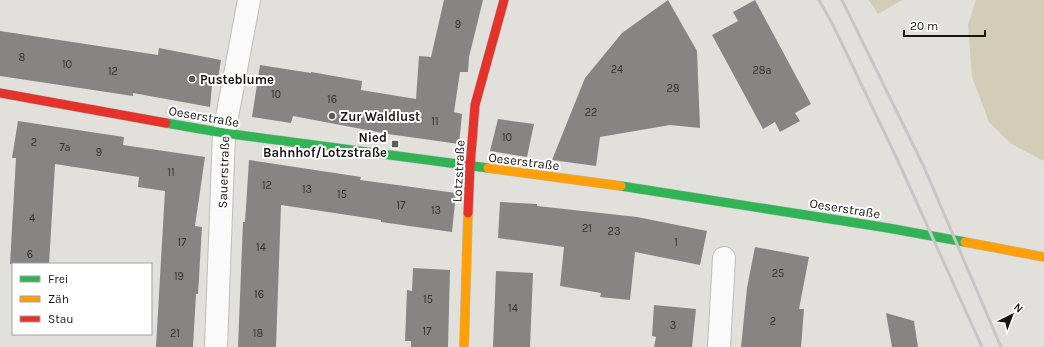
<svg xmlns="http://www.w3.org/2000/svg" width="1044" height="347" font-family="Karla,sans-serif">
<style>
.green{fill:#d3ccb6}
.building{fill:#868581}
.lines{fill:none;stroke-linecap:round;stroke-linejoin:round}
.street-casing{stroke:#bfbeba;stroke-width:24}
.fast-casing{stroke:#bfbeba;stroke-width:10}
.slow-casing{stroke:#bfbeba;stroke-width:10}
.jam-casing{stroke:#bfbeba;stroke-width:10}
.street{stroke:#fafafa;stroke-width:22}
.fast{stroke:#30b455;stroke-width:9}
.slow{stroke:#ff9f0a;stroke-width:9}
.jam{stroke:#e5322d;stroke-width:9}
.rail{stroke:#c7c6c5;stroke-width:3}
.poi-dot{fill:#5e5d59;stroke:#fff;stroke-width:1.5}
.labels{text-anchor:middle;stroke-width:4;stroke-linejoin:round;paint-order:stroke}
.number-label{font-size:11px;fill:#33322e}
.poi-label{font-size:13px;font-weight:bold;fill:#171613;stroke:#fff;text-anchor:start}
.street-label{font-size:13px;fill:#171613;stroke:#fff}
</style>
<rect width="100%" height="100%" fill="#e1e0db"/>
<g class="green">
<path d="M869 0H902L878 14Z"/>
<path d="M976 0H1044V161L1010 143 989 122 972 77 968 25Z"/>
</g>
<g class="building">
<path d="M444 0H483L469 57 468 72H460L454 112 462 114 459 144 388 134 293 116 291 123 252 117 260 65 311 73V72L362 81 361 90 416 99 419 56 431 57Z"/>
<path d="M668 0 697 51 700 128 670 125 600 137 596 166 552 160 585 78 622 33Z"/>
<path d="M755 0 811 104 795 113 800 121 780 132 775 122 763 129 712 35 738 21 733 12Z"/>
<path d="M0 31 158 55 159 48 221 60 217 85H212L210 107 133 93V96L0 76Z"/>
<path d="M498 119 534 124 527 157 490 151Z"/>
<path d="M18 121 124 137 123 145 205 157 195 226 202 227 198 294H196L193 347H156L165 191 138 187 139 177 55 164 49 264H10L16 158H12Z"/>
<path d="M249 160 361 177 360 180 456 193 452 232 381 222V220L281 205 276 347H238L243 222H245Z"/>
<path d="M500 202 537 204V206L637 217 707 231 700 265 635 252 630 300 600 297 601 293 560 286 564 247 498 238Z"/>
<path d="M755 247 809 257 799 309H804L801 347H741L747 288Z"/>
<path d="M413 268 450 270 448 347H411V341H405L407 290 412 291Z"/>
<path d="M496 271 533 273 530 347H493Z"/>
<path d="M654 305 696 309 692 347H654L656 337 652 336Z"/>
<path d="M886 313 914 321 918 347H892Z"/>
</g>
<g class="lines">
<g class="street-casing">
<g id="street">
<path d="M216 347 224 133 249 0"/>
<path d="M719 347 724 258"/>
</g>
</g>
<g class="fast-casing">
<g id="fast">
<path d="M166 123 224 133 488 168"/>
<path d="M621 186 888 228 965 242"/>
</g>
</g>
<g class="slow-casing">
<g id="slow">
<path d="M488 168 621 186"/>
<path d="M965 242 1044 257"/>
<path d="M464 347 468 213"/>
</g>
</g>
<g class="jam-casing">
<g id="jam">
<path d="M0 93 166 123"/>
<path d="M468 213 470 167 475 105 504 0"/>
</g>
</g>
<use href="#street" class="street"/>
<use href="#fast" class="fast"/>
<use href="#slow" class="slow"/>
<use href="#jam" class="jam"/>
<g class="rail">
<path d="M819 0 833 25 898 161 982 347"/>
<path d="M842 0 924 167 1001 347"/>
</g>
</g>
<g class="poi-dot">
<circle cx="192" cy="79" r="4"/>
<circle cx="332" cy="116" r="4"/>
<rect x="391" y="140" width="8" height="8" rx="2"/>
</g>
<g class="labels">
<g class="number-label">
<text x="458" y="28">9</text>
<text x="22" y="61">8</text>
<text x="67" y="68">10</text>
<text x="617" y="73">24</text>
<text x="762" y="74">28a</text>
<text x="113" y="75">12</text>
<text x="673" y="92">28</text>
<text x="276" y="98">10</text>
<text x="332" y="103">16</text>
<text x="591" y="116">22</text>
<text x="435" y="125">11</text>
<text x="507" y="141">10</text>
<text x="34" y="146">2</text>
<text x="65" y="151">7a</text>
<text x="99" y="156">9</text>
<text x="171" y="176">11</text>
<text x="267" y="189">12</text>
<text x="307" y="193">13</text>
<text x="342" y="198">15</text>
<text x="401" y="209">17</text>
<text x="436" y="214">13</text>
<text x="32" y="222">4</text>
<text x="587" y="232">21</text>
<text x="614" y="235">23</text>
<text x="182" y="246">17</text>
<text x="676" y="246">1</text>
<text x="261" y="251">14</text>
<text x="30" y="258">6</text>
<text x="778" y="277">25</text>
<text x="179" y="280">19</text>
<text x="259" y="298">16</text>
<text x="428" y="303">15</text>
<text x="513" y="312">14</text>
<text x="773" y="325">2</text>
<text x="673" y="329">3</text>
<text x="427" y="335">17</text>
<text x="175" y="337">21</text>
<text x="258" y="337">18</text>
</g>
<g class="poi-label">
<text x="200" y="84">Pusteblume</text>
<text x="340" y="121">Zur Waldlust</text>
<text x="387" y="142" text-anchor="end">Nied<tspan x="387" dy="15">Bahnhof/Lotzstraße</tspan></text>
</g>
<g class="street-label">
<text transform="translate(204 116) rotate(10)" y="5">Oeserstraße</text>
<text transform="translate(524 161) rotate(7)" y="5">Oeserstraße</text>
<text transform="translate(458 171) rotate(-87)" y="5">Lotzstraße</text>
<text transform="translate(223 172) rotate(-88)" y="5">Sauerstraße</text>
<text transform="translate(845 208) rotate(9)" y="5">Oeserstraße</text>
</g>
</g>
<rect x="12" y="263" width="140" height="72" fill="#ffffff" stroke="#a2a2a1"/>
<rect x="20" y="276" width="20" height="6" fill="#30b455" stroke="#a2a2a1"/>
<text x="48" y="283" font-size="12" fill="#171613">Frei</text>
<rect x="20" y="296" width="20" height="6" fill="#ff9f0a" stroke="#a2a2a1"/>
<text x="48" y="303" font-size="12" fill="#171613">Zäh</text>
<rect x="20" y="316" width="20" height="6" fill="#e5322d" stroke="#a2a2a1"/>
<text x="48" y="323" font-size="12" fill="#171613">Stau</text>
<g transform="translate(1012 315) rotate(42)" stroke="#ffffff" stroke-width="3" paint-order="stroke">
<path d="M0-3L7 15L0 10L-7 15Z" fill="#171613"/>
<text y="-6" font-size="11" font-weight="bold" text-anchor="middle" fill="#171613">N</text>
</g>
<path d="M904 30v6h81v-6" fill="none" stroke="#171613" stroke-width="2"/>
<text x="910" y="30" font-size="12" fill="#171613" stroke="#ffffff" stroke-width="3" paint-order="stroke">20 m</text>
</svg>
